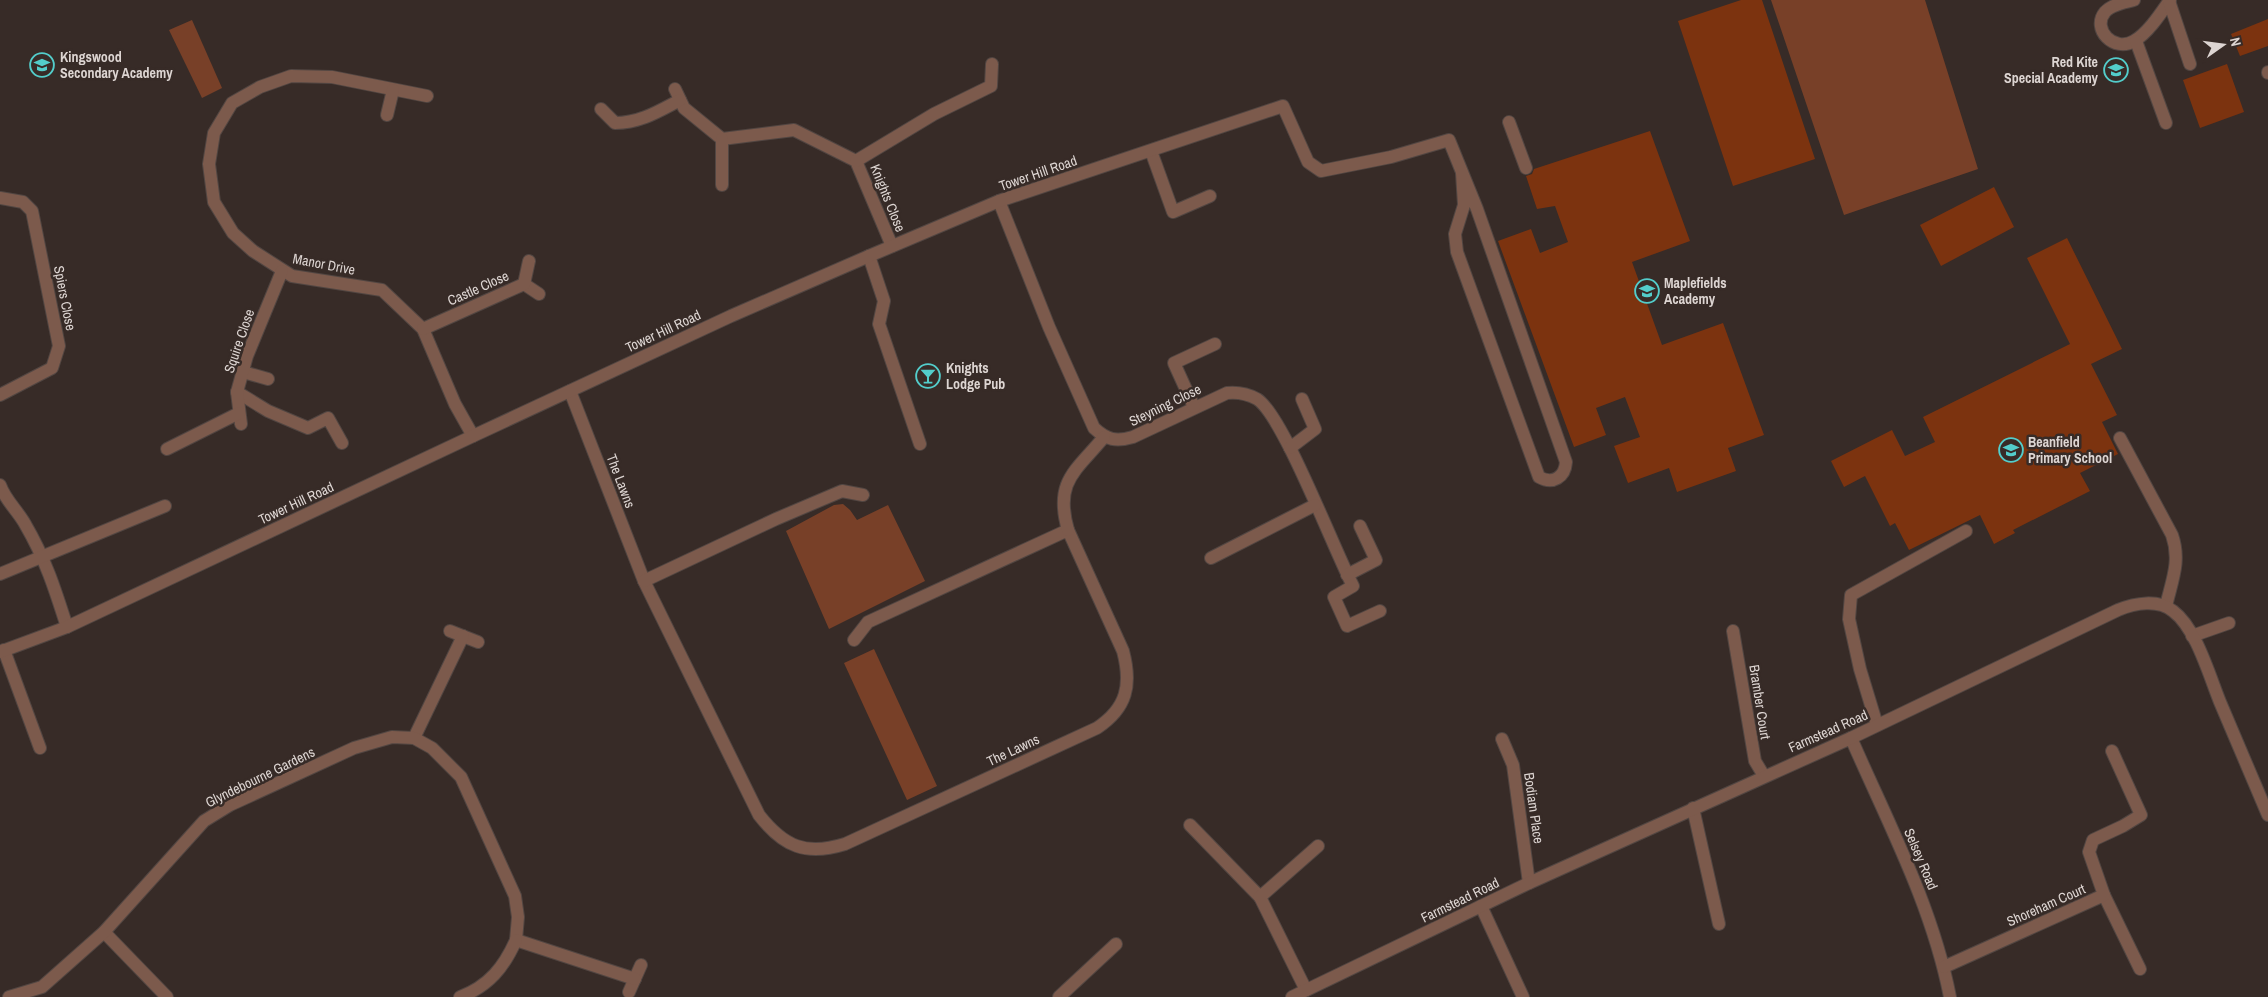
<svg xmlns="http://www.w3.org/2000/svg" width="2268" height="997" font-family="'Archivo Narrow',sans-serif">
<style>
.green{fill:#784028}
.building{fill:#7c330f}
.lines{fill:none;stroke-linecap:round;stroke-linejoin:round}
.minor-casing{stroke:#524642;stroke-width:14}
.minor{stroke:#7c5a4c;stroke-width:12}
.labels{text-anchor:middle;stroke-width:5;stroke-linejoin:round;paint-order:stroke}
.poi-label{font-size:14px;font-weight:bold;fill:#ddd5d2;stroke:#372b27;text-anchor:start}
.street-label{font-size:14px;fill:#ddd5d2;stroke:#372b27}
</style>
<rect width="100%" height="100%" fill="#372b27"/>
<g class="green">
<path d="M1771 0H1925L1978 169 1844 215Z"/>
<path d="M192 20 222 88 202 98 169 30Z"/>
<path d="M843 504 850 510 857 520 888 505 925 581 829 629 786 531 834 505Z"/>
<path d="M874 649 937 786 907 800 844 663Z"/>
</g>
<g class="building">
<path d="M1741 0H1762L1815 159 1733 186 1678 21Z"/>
<path d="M2268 19V46L2240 56 2231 34Z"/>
<path d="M2227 64 2244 112 2200 128 2183 80Z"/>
<path d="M1650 131 1690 241 1632 262 1662 345 1723 323 1764 435 1728 448 1736 471 1677 492 1669 468 1628 483 1614 446 1640 437 1625 397 1596 408 1606 435 1574 447 1498 241 1531 229 1540 253 1568 242 1555 206 1537 209 1526 176 1532 174 1534 169Z"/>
<path d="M1994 187 2014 227 1941 266 1920 225Z"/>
<path d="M2067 238 2122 349 2091 364 2117 415 2102 422 2118 454 2080 473 2090 491 2013 530 2015 533 1994 544 1980 515 1909 550 1895 523 1890 526 1865 476 1844 487 1831 461 1892 430 1905 456 1935 442 1923 417 2070 344 2027 258Z"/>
</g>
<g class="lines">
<g class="minor-casing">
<g id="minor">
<path d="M2134 0C2125 2 2111 5 2105 12 2091 29 2114 53 2134 41 2148 33 2161 13 2170 0"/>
<path d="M2169 1 2190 64"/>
<path d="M2136 41 2166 123"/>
<path d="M2268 73V72"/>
<path d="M675 89 684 108 722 139 794 130 856 161 892 246"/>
<path d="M427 96 332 77 291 76 260 87 232 103 214 133 209 164 214 202 233 233 253 251 292 276 382 290 423 329 455 404 473 436"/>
<path d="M601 109 615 123C640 123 659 111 680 100"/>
<path d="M387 115 393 90"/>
<path d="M1509 122 1526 168"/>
<path d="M1151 151 1173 212 1210 196"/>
<path d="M856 161 934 114 991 86 992 64"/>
<path d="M722 185V139"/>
<path d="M0 198 23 202 32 211 59 346 52 368 0 395"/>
<path d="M999 201 1049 327 1094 428C1107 440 1116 442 1133 437L1227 393C1237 392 1248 394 1257 399 1283 415 1334 550 1353 586L1334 597 1347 626 1380 611"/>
<path d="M869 256 884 301 879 324 920 444"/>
<path d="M524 284 539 294"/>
<path d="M423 329 524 284 529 261"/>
<path d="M243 372 268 379"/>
<path d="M570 391 644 581 759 815C784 847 806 856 845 844L1097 728C1127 708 1132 685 1123 651L1068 530 868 622 854 640"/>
<path d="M237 392 268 411 308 428 328 418 342 443"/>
<path d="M1194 407 1174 363 1215 344"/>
<path d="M241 424 237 392 247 356 282 271"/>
<path d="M2120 438 2172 535C2181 561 2172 580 2166 606"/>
<path d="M1290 448 1315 429 1302 399"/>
<path d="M167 449 239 413"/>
<path d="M0 485C5 500 18 511 25 524 45 558 55 589 67 627"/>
<path d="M1068 530C1054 481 1076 471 1104 437"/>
<path d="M1211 558 1315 505"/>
<path d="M0 574 165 506"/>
<path d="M1347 575 1376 560 1360 526"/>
<path d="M644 581 776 519 842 491 863 495"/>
<path d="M450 631 478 642"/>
<path d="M1733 631 1755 761 1764 776"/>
<path d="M2192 636 2229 623"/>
<path d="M4 650 40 748"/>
<path d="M0 652 67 627 473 436 731 316 869 256 999 201 1283 106 1308 162 1321 171 1391 157 1449 140 1477 209 1566 462C1565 477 1553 485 1539 477L1457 252 1455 234 1464 205 1462 173"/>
<path d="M1877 725 1860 669 1849 619 1851 595 1966 531"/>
<path d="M414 738 463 636"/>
<path d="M1851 738C1888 823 1932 905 1950 997"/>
<path d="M1502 739 1513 765 1529 883"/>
<path d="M1693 808 1719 924"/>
<path d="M1190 825 1260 897"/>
<path d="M2104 895 2140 969"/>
<path d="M1481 906 1523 997"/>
<path d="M104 932 167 997"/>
<path d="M1944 967 2104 895 2089 852 2093 840 2123 826 2141 815 2112 751"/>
<path d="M1306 990 1260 897 1318 846"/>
<path d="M629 992 641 965"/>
<path d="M9 997 42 987 104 932 204 821 230 805 354 748 392 737 414 738 432 748 461 777 515 896 518 917 516 940 635 979"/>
<path d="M460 997C489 986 504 967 516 940"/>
<path d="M1059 997 1116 944"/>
<path d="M1292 997 1529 883 1851 738 2118 610C2135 603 2158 599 2173 611 2196 628 2209 675 2220 702 2236 740 2252 777 2268 815"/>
</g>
</g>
<use href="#minor" class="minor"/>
</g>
<defs>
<g id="school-ring" transform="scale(1.25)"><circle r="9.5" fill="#372b27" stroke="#53cdcb" stroke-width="1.5"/><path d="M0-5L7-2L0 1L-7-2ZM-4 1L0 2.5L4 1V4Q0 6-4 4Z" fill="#53cdcb"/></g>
<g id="bar-ring" transform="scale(1.25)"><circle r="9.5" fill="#372b27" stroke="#53cdcb" stroke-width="1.5"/><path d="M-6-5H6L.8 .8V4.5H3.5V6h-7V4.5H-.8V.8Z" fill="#53cdcb"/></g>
</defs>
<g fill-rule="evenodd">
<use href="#school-ring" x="42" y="65"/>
<use href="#school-ring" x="2116" y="70"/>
<use href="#school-ring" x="1647" y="291"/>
<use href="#bar-ring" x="928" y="376"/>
<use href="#school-ring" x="2011" y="450"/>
</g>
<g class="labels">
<g class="poi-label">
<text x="60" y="62">Kingswood<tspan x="60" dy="16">Secondary Academy</tspan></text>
<text x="2098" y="67" text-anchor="end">Red Kite<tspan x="2098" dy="16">Special Academy</tspan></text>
<text x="1664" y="288">Maplefields<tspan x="1664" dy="16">Academy</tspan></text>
<text x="946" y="373">Knights<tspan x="946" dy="16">Lodge Pub</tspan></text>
<text x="2028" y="447">Beanfield<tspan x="2028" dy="16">Primary School</tspan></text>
</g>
<g class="street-label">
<text transform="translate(1038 173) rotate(-19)" y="5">Tower Hill Road</text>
<text transform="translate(888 198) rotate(68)" y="5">Knights Close</text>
<text transform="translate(324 264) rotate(11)" y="5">Manor Drive</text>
<text transform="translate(478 288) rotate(-24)" y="5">Castle Close</text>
<text transform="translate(65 298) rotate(79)" y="5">Spiers Close</text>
<text transform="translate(663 331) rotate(-25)" y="5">Tower Hill Road</text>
<text transform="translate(239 341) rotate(-71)" y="5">Squire Close</text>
<text transform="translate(1165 405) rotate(-26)" y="5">Steyning Close</text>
<text transform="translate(621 481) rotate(69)" y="5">The Lawns</text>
<text transform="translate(296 503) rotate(-25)" y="5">Tower Hill Road</text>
<text transform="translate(1760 702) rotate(81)" y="5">Bramber Court</text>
<text transform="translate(1828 731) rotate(-24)" y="5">Farmstead Road</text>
<text transform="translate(1013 750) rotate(-25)" y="5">The Lawns</text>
<text transform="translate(260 777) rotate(-26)" y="5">Glyndebourne Gardens</text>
<text transform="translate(1534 808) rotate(82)" y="5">Bodiam Place</text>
<text transform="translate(1921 859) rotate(67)" y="5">Selsey Road</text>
<text transform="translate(1460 900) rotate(-26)" y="5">Farmstead Road</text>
<text transform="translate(2046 905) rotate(-24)" y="5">Shoreham Court</text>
</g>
</g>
<g transform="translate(2223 45) rotate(76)" stroke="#372b27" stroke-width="4" paint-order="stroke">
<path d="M0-4L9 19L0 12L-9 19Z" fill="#ddd5d2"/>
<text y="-8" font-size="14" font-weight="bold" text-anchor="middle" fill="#ddd5d2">N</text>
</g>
</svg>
